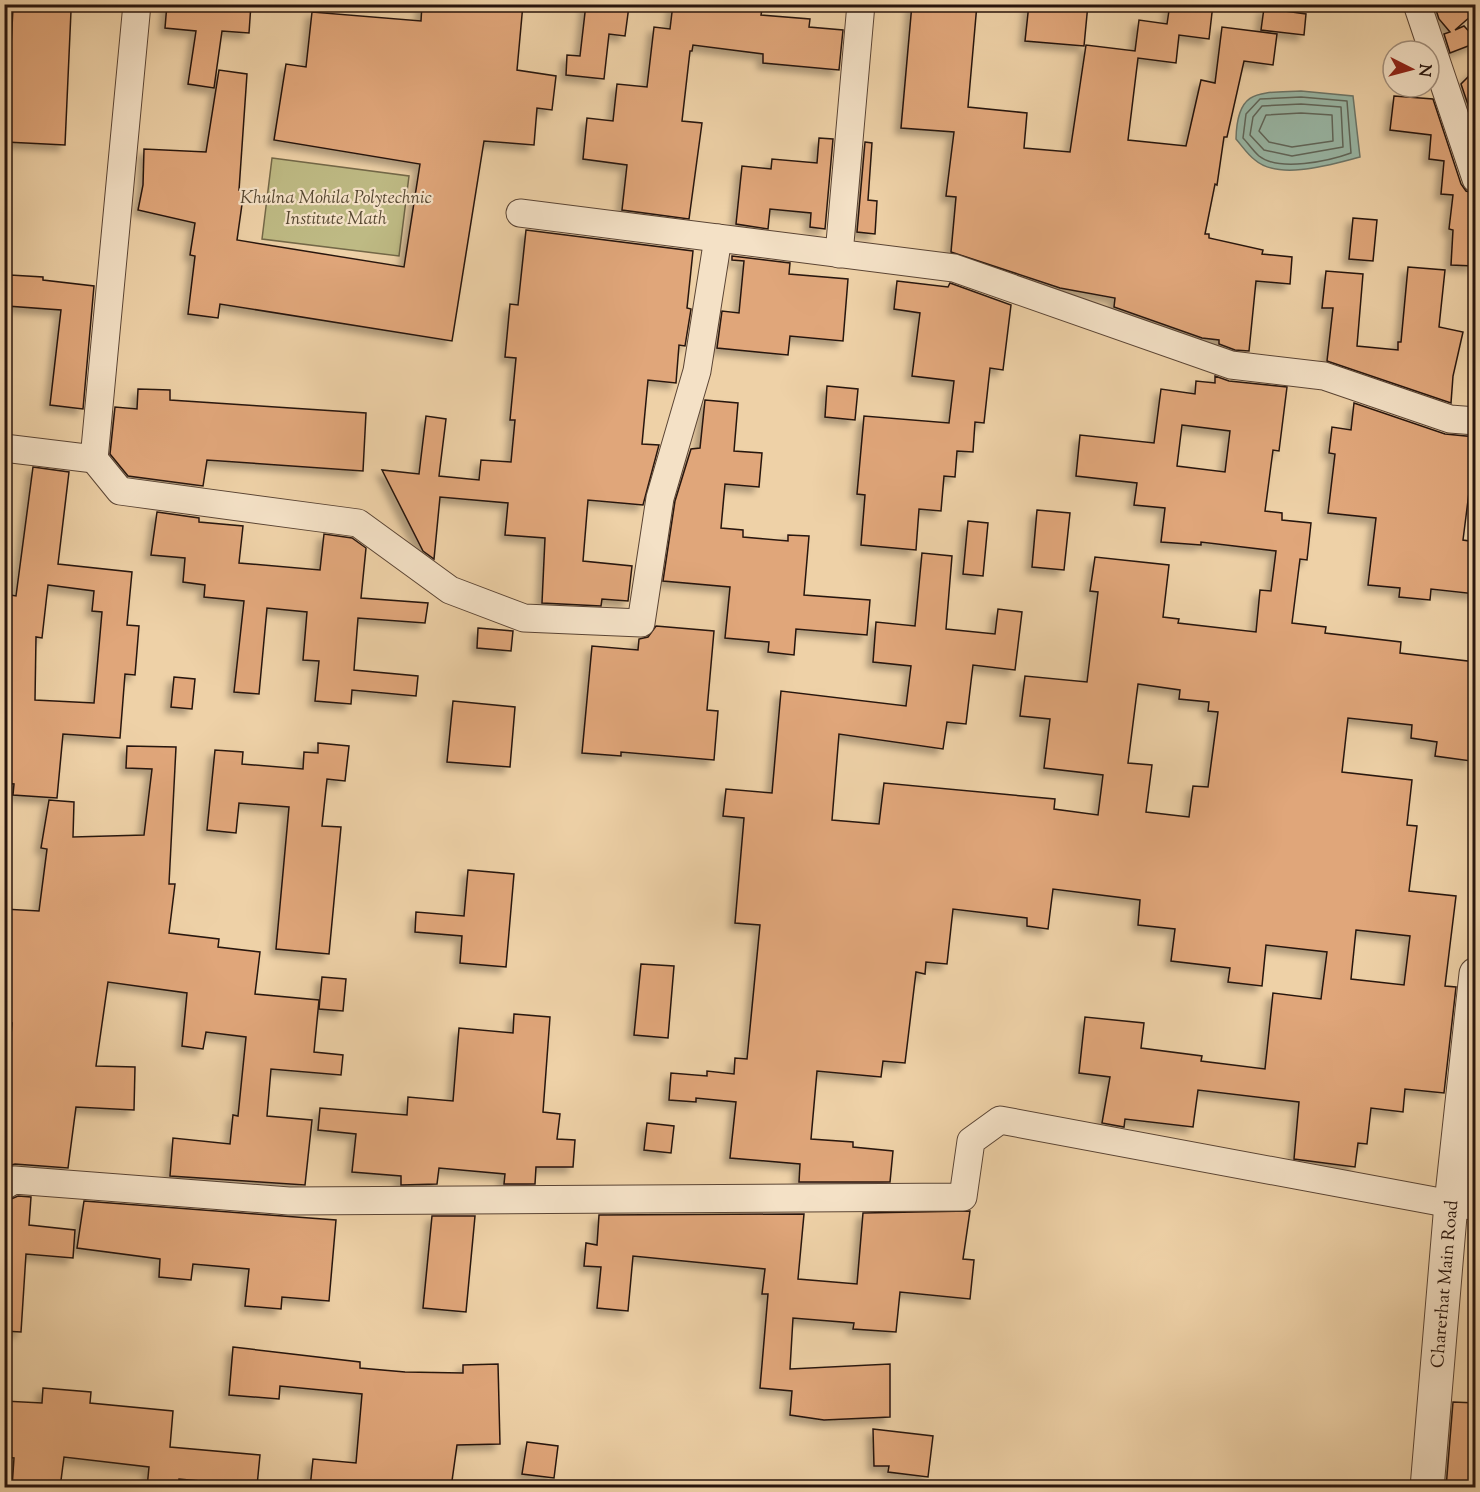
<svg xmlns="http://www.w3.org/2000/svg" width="1480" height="1492" font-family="'Sorts Mill Goudy',serif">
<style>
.green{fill:#beba84;stroke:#736848;stroke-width:1.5}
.water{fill:#99b7a6;stroke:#6c7669;stroke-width:1.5}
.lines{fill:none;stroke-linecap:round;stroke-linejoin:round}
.shore{stroke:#60665a;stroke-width:1.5}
.building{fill:#e0a67a;stroke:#28150d;stroke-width:1.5;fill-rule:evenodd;filter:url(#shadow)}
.minor-casing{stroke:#5a4434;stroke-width:29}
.tertiary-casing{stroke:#5a4434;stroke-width:35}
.minor{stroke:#f4e1c6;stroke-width:27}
.tertiary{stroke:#f4e1c6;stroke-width:33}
.labels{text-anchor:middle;stroke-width:4.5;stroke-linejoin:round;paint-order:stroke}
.park-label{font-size:18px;font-style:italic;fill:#554731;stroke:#f4e1c6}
.street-label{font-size:18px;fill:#28150d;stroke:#f4e1c6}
</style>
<defs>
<filter id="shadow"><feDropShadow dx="-5.5" dy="5.5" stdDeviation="3" flood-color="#0004"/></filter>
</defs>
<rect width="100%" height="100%" fill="#eed1a7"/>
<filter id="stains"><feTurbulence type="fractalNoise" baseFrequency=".00333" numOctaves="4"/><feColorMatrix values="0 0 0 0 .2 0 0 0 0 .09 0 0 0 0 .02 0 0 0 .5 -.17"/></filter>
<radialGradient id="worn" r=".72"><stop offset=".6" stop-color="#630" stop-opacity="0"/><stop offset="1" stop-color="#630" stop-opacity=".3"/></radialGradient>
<path class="green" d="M272 158 409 176 399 256 262 239Z"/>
<path class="water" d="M1301 91 1353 96 1360 157C1333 164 1279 181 1255 160 1248 155 1242 146 1236 139 1237 88 1259 93 1301 91Z"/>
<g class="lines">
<g class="shore">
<path d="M1301 97 1347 101 1351 153C1329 161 1279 172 1259 156 1253 151 1248 143 1243 138L1246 114 1260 99Z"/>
<path d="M1301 104 1341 107 1343 147 1292 156 1264 150 1250 135 1253 117 1262 106Z"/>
<path d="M1301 113 1332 115 1333 141 1292 147 1269 142 1259 131 1266 115Z"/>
</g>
</g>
<g class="building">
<path d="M167 4H251L249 33 222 31 214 88 188 84 196 31 165 28Z"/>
<path d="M422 4H523L517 70 556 76 552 110 537 108 534 145 484 141 452 341 220 304 218 318 188 314 195 256 190 255 195 223 138 210 143 185 144 149 206 152 219 70 247 74 239 190H244L237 240 404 267 420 164 274 140 286 64 306 67 312 12 421 21Z"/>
<path d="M586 4 629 6 625 36 609 34 604 79 566 75 567 55 580 56Z"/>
<path d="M673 4H763L761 15 810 19 809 27 843 30 839 70 763 63V54L693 45 692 51H690L682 121 702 123 689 219 622 210 627 165 583 159 587 118 613 121 617 84 647 87 654 27 670 29Z"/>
<path d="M912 4H977L968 107 1027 113 1024 148 1070 152 1086 45 1135 51 1139 20 1167 24 1170 4H1213L1209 39 1179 35 1176 63 1138 58 1128 140 1186 146 1201 80 1215 83 1222 27 1277 34 1273 65 1244 61 1227 137H1224L1217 185 1215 184 1205 234H1209V238L1263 250 1262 254 1292 257 1290 284 1256 281 1249 351 1235 350 1219 344V340L1202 338 1114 307 1115 298 1060 288 951 252 956 197 946 196 954 132 901 128Z"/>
<path d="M1029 4H1088L1084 46 1025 41Z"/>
<path d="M1434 4H1461L1471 16 1455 30 1464 26 1476 39V43L1450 53 1444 34 1450 32 1439 19Z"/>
<path d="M13 8 71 11 65 145 6 142Z"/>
<path d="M1264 8 1306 14 1304 35 1261 30Z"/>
<path d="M1476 69V128L1461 84Z"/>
<path d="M1394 96 1433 99 1461 184 1466 191 1476 194 1474 266 1451 265 1453 230 1449 229 1453 195 1441 194 1444 161 1429 159 1431 135 1390 130Z"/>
<path d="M819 138 833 139 825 229 810 227 811 213 770 209 768 229 736 224 742 166 771 169 772 159 817 163Z"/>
<path d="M865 142 872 143 868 200 877 201 875 234 857 232Z"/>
<path d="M1353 218 1377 220 1373 261 1349 259Z"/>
<path d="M526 230 693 251 687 308 691 309 685 346 679 345 676 383 648 380 642 444 659 445 643 505 588 500 583 561 632 566 628 601 602 599 601 606 542 603 545 538 505 535 508 503 440 497 434 559 423 551 382 470 419 474 426 416 446 419 439 476 479 480 481 460 511 462 515 420H510L516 358 505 357 510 304 518 305Z"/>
<path d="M732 256 790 263 789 274 848 279 843 341 790 336 788 355 717 348 722 311 739 313 744 261 732 260Z"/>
<path d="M1408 267 1445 270 1439 327 1463 332 1453 376 1451 403 1327 361 1333 308H1322L1326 271 1363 274 1357 346 1398 350V342H1401Z"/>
<path d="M10 275 43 277V280L94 286 83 409 50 405 61 310 7 306Z"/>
<path d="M897 281 948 287 950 283 1011 305 1003 370 990 368 984 423 975 422 973 452 957 451 955 477 944 476 941 511 919 509 916 550 861 545 865 495 857 494 864 416 949 423 954 381 912 376 920 313 894 309Z"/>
<path d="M1215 376 1229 381 1287 387 1279 451 1273 450 1265 511 1282 513V520L1311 523 1307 560 1300 559 1292 623 1326 627 1325 633 1401 642 1400 653 1476 662V725L1471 761 1435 756 1437 742 1411 738 1412 725 1348 718 1342 772 1412 780 1407 825 1417 826 1409 891 1456 896 1445 986 1456 987 1444 1093 1405 1089 1403 1112 1371 1108 1367 1144 1358 1143 1355 1167 1294 1159 1299 1102 1198 1090 1193 1127 1125 1119 1124 1127 1102 1123 1110 1077 1079 1073 1085 1017 1144 1023 1141 1048 1202 1056 1201 1061 1265 1069 1273 993 1321 999 1327 952 1266 945 1262 986 1228 982 1230 968 1171 961 1175 929 1138 925 1140 900 1053 889 1048 929 1027 926V918L953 909 947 964 926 962 925 974 916 972 905 1063 883 1061 881 1077 817 1071 811 1139 853 1142V1147L893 1151 890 1182H799L800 1164 730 1158 736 1102 696 1098V1102L669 1100 671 1073 707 1076V1071L734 1074 735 1058 747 1059 760 925 735 923 744 818 723 816 726 789 772 793 781 691 906 706 911 666 873 662 876 622 915 626 922 553 952 556 946 629 995 634 998 609 1022 612 1015 670 973 665 966 724 947 722 943 749 839 734 832 820 879 824 884 783 1055 799 1054 809 1098 815 1103 775 1044 768 1050 719 1020 716 1025 676 1087 682 1098 592 1090 591 1095 557 1169 565 1163 617 1179 619 1178 623 1256 632 1260 590 1271 591 1276 551 1201 542V545L1161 542 1165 508 1134 505 1137 483 1076 476 1080 435 1154 443 1161 389 1195 394 1196 381 1215 383ZM1182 425 1230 431 1225 472 1177 466ZM1138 684 1180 690 1179 699 1209 702 1208 711 1218 712 1208 787 1193 786 1189 817 1146 812 1152 765 1128 763ZM1356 930 1410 936 1404 985 1351 979Z"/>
<path d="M827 386 858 389 855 420 825 417Z"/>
<path d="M138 389 170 390V400L366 413 363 471 207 460 203 486 128 476 110 454 115 407 137 409Z"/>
<path d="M705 400 738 403 734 451 762 453 759 487 725 484 721 528 743 530V537L788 541V535L809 536 804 595 870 600 867 635 796 629 794 655 768 652 769 642 725 638 730 587 663 581 675 501 691 449 700 448Z"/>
<path d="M1354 403 1445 434 1476 437 1463 540 1476 542V594L1431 589 1430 600 1399 597 1400 588 1368 585 1376 518 1328 513 1335 454 1329 453 1332 427 1351 430Z"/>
<path d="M33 467 69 472 58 564 132 572 127 625 139 626 135 675 125 674 120 738 63 734 57 798 13 795 14 784 4 783V594L16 596ZM48 585 94 591 92 611 102 612 94 703 35 700 36 637 42 638Z"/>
<path d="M1037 510 1070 513 1064 570 1032 567Z"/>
<path d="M157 512 199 518V522L243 526 239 563 320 570 324 534 352 538 366 548 361 598 428 603 425 623 358 618 354 670 418 676 416 696 352 690 351 704 315 701 319 661 303 660 307 612 267 608 259 694 234 692 244 601 204 597 205 585 183 582 185 558 151 555Z"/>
<path d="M968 521 988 523 983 576 963 574Z"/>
<path d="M656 626 714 631 707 710 718 711 714 760 621 752V756L582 753 592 646 638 650 639 639 648 637Z"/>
<path d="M478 628 513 631 511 651 477 648Z"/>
<path d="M174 677 195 679 192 709 171 707Z"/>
<path d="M453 701 515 707 510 767 447 762Z"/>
<path d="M318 743 349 746 345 781 327 779 322 826 341 827 329 954 276 949 289 807 239 803 236 833 207 830 215 750 243 752 242 764 303 769 304 752 318 753Z"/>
<path d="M127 746 176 747 169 884H175L169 933 219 939 218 947 260 952 255 994 319 1000 314 1052 343 1055 341 1075 271 1069 267 1116 312 1120 305 1185 170 1176 173 1138 230 1144 233 1115 238 1116 246 1037 206 1032 203 1049 182 1046 187 993 108 982 96 1066 135 1067 134 1110 76 1107 68 1168 15 1164 4 1167V1083L7 1084 12 1023H4V909L39 911 47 849 41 848 49 800 74 802 73 837 144 835 152 769 126 768Z"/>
<path d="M468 870 514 874 506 967 460 963 462 936 415 932 416 912 464 916Z"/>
<path d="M641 964 674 966 668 1038 634 1035Z"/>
<path d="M322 977 346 979 343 1011 319 1009Z"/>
<path d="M514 1014 550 1017 543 1112 560 1114 557 1139 575 1140 573 1167H536L535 1184H504L505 1174 439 1168 437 1184 401 1185V1176L352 1172 356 1134 318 1130 320 1108 407 1115 408 1097 453 1101 459 1028 513 1033Z"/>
<path d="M647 1123 674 1126 671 1153 644 1150Z"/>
<path d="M18 1196 31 1197 29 1225 75 1230 73 1258 26 1254 21 1332 4 1331V1202Z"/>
<path d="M84 1201 336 1220 329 1301 282 1297 281 1309 245 1306 249 1269 193 1264 191 1280 159 1277 160 1259 77 1248Z"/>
<path d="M970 1211 963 1259 974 1260 970 1299 900 1292 896 1332 853 1329 854 1323 793 1318 790 1369 890 1364V1417L824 1420 790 1415 792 1391 760 1388 768 1294H762L765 1269 633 1256 628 1311 597 1308 601 1267 584 1266 586 1243 597 1245 599 1215 804 1214 798 1279 857 1284 863 1213Z"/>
<path d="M432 1216H475L466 1312 423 1308Z"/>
<path d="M233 1347 360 1362V1368L405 1372 463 1373V1365L498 1364 500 1444 457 1445 451 1488H310L313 1459 356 1463 362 1394 280 1386 279 1399 229 1395Z"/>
<path d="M43 1388 91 1392 90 1403 173 1411 170 1447 260 1455 257 1486 179 1479 178 1488H147L149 1467 64 1457 60 1488H12L14 1458 4 1457V1401L42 1403Z"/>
<path d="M1453 1402 1476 1403V1488H1446Z"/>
<path d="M873 1429 933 1436 928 1477 888 1472 889 1466H874Z"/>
<path d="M527 1442 558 1446 554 1478 522 1474Z"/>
</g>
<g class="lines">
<g class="minor-casing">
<g id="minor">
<path d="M1417 4 1476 179"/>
<path d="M520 213 954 268 1231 365 1324 376 1450 419 1476 421"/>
<path d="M839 254 861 4"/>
<path d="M4 448 94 459 137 4"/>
<path d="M94 459 120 491 358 523 450 590 524 618 641 623 660 498 697 371 718 238"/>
<path d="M4 1186 14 1180 289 1201 963 1197 971 1141 1000 1120 1451 1204 1476 1206"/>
</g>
</g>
<g class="tertiary-casing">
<path id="tertiary" d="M1427 1488 1451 1204 1476 974"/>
</g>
<use href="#minor" class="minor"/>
<use href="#tertiary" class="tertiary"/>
</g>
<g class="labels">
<g class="park-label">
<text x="336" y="203">Khulna Mohila Polytechnic<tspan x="336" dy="21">Institute Math</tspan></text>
</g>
<g class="street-label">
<text transform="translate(1444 1284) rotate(-85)" y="6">Charerhat Main Road</text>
</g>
</g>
<rect width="1480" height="1492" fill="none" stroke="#eed1a7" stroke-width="24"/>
<rect x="6" y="6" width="1468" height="1480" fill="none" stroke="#28150d" stroke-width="3"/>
<rect x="12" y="12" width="1456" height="1468" fill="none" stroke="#28150d" stroke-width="1.5"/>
<g transform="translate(1411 69) rotate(96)"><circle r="28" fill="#f4e1c6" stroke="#a28f7c" stroke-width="1.5"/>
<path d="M0-4.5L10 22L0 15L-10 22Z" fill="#8f2418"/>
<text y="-9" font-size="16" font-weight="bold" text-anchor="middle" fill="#28150d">N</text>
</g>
<rect width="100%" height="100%" filter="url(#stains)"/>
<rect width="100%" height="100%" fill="url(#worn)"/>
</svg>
